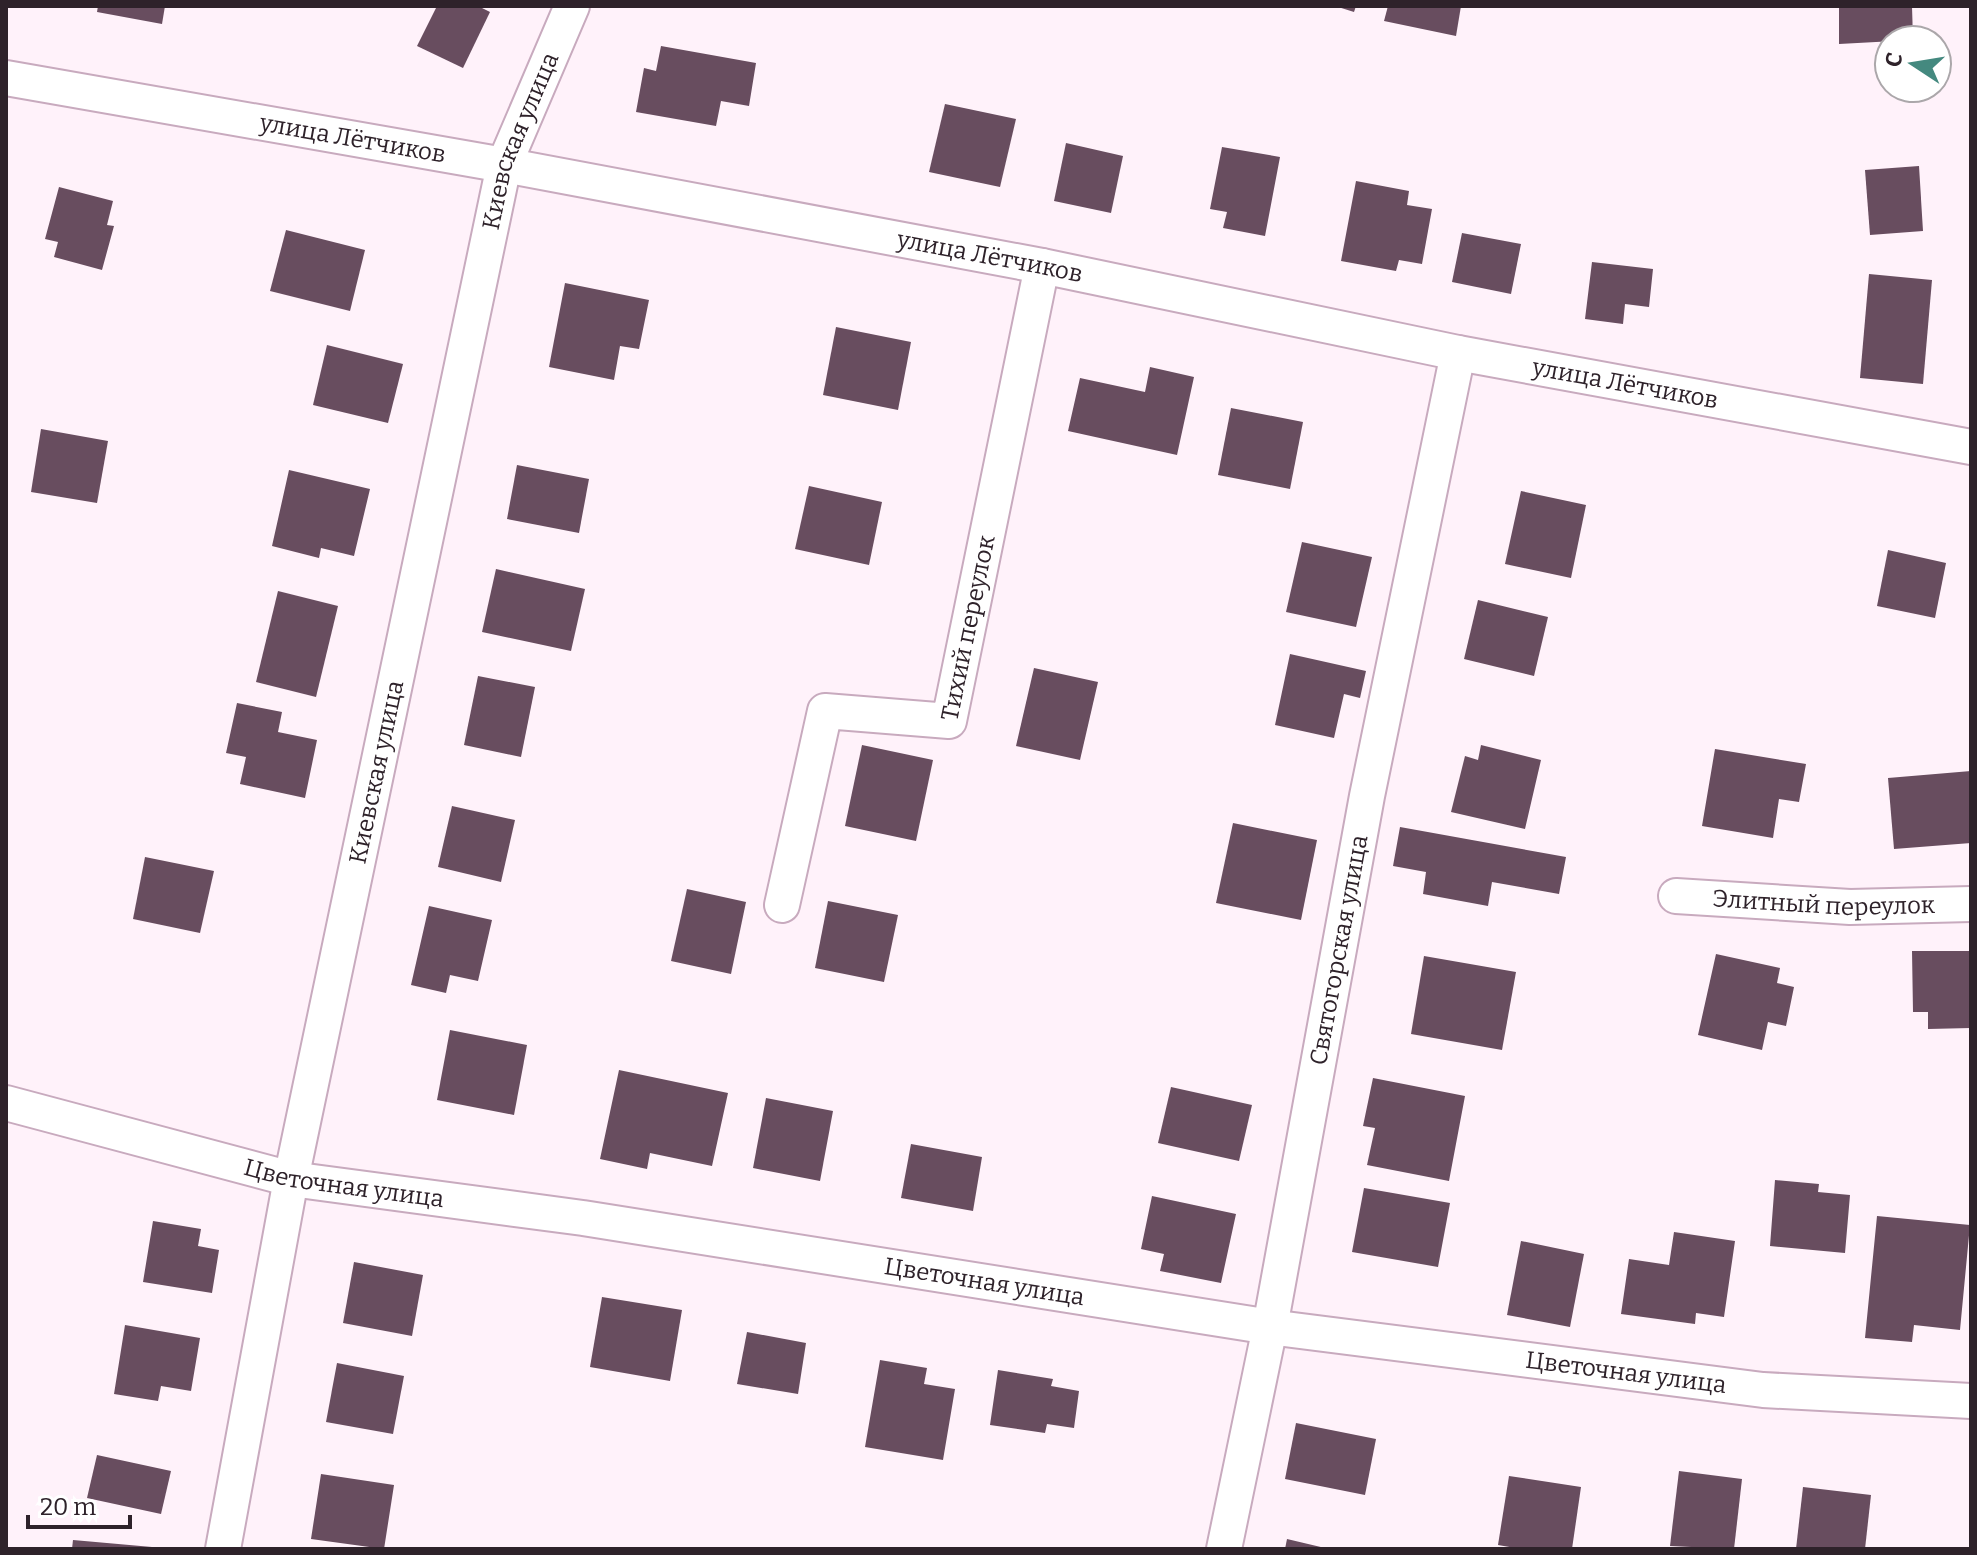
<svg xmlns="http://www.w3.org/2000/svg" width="1977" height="1555" font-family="Bitter,serif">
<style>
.building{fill:#684d5f}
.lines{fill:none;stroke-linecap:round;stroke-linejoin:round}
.street-casing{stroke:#c8aabe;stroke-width:38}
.street{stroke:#fff;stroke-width:34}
.labels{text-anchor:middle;stroke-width:8;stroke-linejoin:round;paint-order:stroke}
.street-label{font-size:24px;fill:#2e222a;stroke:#fff}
</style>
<rect width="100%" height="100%" fill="#fff2fa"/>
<g class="building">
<path d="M98 6H165L162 24 97 12Z"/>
<path d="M437 6H478L490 12 463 68 417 46Z"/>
<path d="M1335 6H1356L1354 12Z"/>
<path d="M1388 6H1461L1456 36 1384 21Z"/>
<path d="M1839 6H1912L1913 40 1839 44Z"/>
<path d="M661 46 756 63 749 106 721 101 716 126 636 112 644 68 656 71Z"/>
<path d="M945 104 1016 119 1000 187 929 172Z"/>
<path d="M1066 143 1123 156 1111 213 1054 201Z"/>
<path d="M1222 147 1280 157 1265 236 1223 228 1227 212 1210 209Z"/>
<path d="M1919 166 1923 231 1870 235 1865 170Z"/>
<path d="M1356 181 1409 191 1407 205 1432 209 1422 264 1399 260 1396 271 1341 261Z"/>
<path d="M59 187 113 201 107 225 114 226 102 270 54 257 58 242 45 239Z"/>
<path d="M286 230 365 250 350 311 270 291Z"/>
<path d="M1462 233 1521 244 1511 294 1452 282Z"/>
<path d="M1592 262 1653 269 1649 307 1625 304 1623 324 1585 319Z"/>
<path d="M1869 274 1932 280 1923 384 1860 378Z"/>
<path d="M565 283 649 300 639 349 620 346 614 380 549 367Z"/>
<path d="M836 327 911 342 898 410 823 395Z"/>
<path d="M327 345 403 364 388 423 313 405Z"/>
<path d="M1150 367 1194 377 1177 455 1068 431 1080 378 1145 392Z"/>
<path d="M1231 408 1303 422 1290 489 1218 475Z"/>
<path d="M41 429 108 441 97 503 31 492Z"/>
<path d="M517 465 589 479 579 533 507 519Z"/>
<path d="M289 470 370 489 354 556 321 548 319 558 272 546Z"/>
<path d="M809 486 882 502 869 565 795 549Z"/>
<path d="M1521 491 1586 505 1571 578 1505 564Z"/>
<path d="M1302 542 1372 557 1356 627 1286 612Z"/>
<path d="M1888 550 1946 563 1935 618 1877 606Z"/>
<path d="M496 569 585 589 571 651 482 632Z"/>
<path d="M278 591 338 606 316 697 256 682Z"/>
<path d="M1478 600 1548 617 1534 676 1464 659Z"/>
<path d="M1290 654 1366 671 1360 698 1344 694 1334 738 1275 725Z"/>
<path d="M1034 668 1098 682 1080 760 1016 746Z"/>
<path d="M478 676 535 687 521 757 464 745Z"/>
<path d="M237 703 282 712 278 732 317 740 305 798 240 784 246 757 226 753Z"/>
<path d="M862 745 933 760 916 841 845 826Z"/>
<path d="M1481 745 1541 760 1525 829 1451 812 1465 756 1478 760Z"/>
<path d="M1715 749 1806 764 1799 802 1779 799 1773 838 1702 826Z"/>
<path d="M1971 771V843L1894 849 1888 778Z"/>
<path d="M452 806 515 820 501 882 438 867Z"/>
<path d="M1233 823 1317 840 1301 920 1216 903Z"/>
<path d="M1400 827 1566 857 1559 894 1492 882 1488 906 1423 894 1426 872 1393 866Z"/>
<path d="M145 857 214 871 200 933 133 919Z"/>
<path d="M687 889 746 902 731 974 671 961Z"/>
<path d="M828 901 898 915 884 982 815 968Z"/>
<path d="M429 906 492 920 478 981 450 975 446 993 411 985Z"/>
<path d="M1912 951H1971V1028L1928 1029V1012H1913Z"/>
<path d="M1716 954 1780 968 1777 983 1794 987 1786 1026 1768 1022 1762 1050 1698 1035Z"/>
<path d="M1424 956 1516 972 1502 1050 1411 1034Z"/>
<path d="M450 1030 527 1045 514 1115 437 1100Z"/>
<path d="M619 1070 728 1093 712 1166 650 1153 647 1169 600 1159Z"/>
<path d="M1373 1078 1465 1096 1449 1181 1367 1165 1375 1128 1363 1126Z"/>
<path d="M1171 1087 1252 1105 1239 1161 1158 1143Z"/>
<path d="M766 1098 833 1111 820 1181 753 1168Z"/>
<path d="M911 1144 982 1157 973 1211 901 1198Z"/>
<path d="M1775 1180 1819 1184 1818 1192 1850 1195 1845 1253 1770 1246Z"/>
<path d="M1364 1188 1450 1203 1438 1267 1352 1252Z"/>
<path d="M1152 1196 1236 1214 1221 1283 1160 1271 1164 1254 1141 1249Z"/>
<path d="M1877 1216 1970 1225 1960 1330 1914 1325 1912 1342 1865 1338Z"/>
<path d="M153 1221 201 1229 198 1246 219 1250 212 1293 143 1282Z"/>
<path d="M1674 1232 1735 1241 1724 1317 1696 1313 1695 1324 1621 1314 1629 1259 1669 1265Z"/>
<path d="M1521 1241 1584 1254 1570 1327 1507 1315Z"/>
<path d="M354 1262 423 1275 412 1336 343 1323Z"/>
<path d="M602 1297 682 1310 670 1381 590 1367Z"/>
<path d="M125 1325 200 1338 191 1391 161 1386 158 1401 114 1394Z"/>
<path d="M747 1332 806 1343 798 1394 737 1384Z"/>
<path d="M880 1360 927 1368 924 1384 955 1389 943 1460 865 1447Z"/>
<path d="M337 1363 404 1376 393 1434 326 1422Z"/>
<path d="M998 1370 1053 1379 1051 1386 1079 1391 1074 1428 1047 1424 1045 1433 990 1425Z"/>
<path d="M1296 1423 1376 1439 1365 1495 1285 1479Z"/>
<path d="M97 1455 171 1471 161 1514 87 1498Z"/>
<path d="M1679 1471 1742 1479 1734 1549 1670 1546Z"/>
<path d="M321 1474 394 1485 384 1549 311 1539Z"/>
<path d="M1509 1476 1581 1487 1572 1549H1521L1498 1545Z"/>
<path d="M1803 1487 1871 1495 1865 1549H1796Z"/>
<path d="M1287 1539 1325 1548V1549H1285Z"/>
<path d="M73 1540 152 1547V1549H72Z"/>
</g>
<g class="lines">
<g class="street-casing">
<g id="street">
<path id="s1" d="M6 78 504 165 1042 266 1458 353 1971 447"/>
<path id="s2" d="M1676 896 1850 907 1971 904"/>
<path id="s3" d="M782 905 825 711 949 721 1042 266"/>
<path id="s4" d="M6 1103 291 1179 583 1218 1270 1327 1763 1390 1971 1401"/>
<path id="s5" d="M223 1549 291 1179 504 165 572 6"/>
<path id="s6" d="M1224 1549 1270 1327 1367 796 1458 353"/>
</g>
</g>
<use href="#street" class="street"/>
</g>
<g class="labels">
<g class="street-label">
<text dy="8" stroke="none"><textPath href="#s1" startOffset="352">улица Лётчиков</textPath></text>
<text dy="8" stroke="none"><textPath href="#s5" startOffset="1440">Киевская улица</textPath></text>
<text dy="8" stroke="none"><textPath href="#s1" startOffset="1000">улица Лётчиков</textPath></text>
<text dy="8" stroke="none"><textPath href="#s1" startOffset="1648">улица Лётчиков</textPath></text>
<text dy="8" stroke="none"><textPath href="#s3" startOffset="418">Тихий переулок</textPath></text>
<text dy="8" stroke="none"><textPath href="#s5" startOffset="792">Киевская улица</textPath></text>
<text dy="8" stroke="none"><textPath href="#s2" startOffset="148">Элитный переулок</textPath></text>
<text dy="8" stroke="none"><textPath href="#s6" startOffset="610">Святогорская улица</textPath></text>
<text dy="8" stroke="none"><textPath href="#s4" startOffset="348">Цветочная улица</textPath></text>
<text dy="8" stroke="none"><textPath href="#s4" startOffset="996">Цветочная улица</textPath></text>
<text dy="8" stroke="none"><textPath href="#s4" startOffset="1644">Цветочная улица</textPath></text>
</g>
</g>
<rect width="1977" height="1555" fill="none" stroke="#2e222a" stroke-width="16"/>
<g transform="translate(1913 64) rotate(282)"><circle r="38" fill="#ffffff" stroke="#aba7aa" stroke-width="2"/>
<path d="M0-6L14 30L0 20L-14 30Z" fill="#44897f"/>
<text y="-12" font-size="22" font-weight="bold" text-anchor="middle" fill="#2e222a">С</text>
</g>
<path d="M28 1515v12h102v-12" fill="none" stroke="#2e222a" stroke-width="4"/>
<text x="40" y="1515" font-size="24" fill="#2e222a" stroke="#ffffff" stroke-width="6" paint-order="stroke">20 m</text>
</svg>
